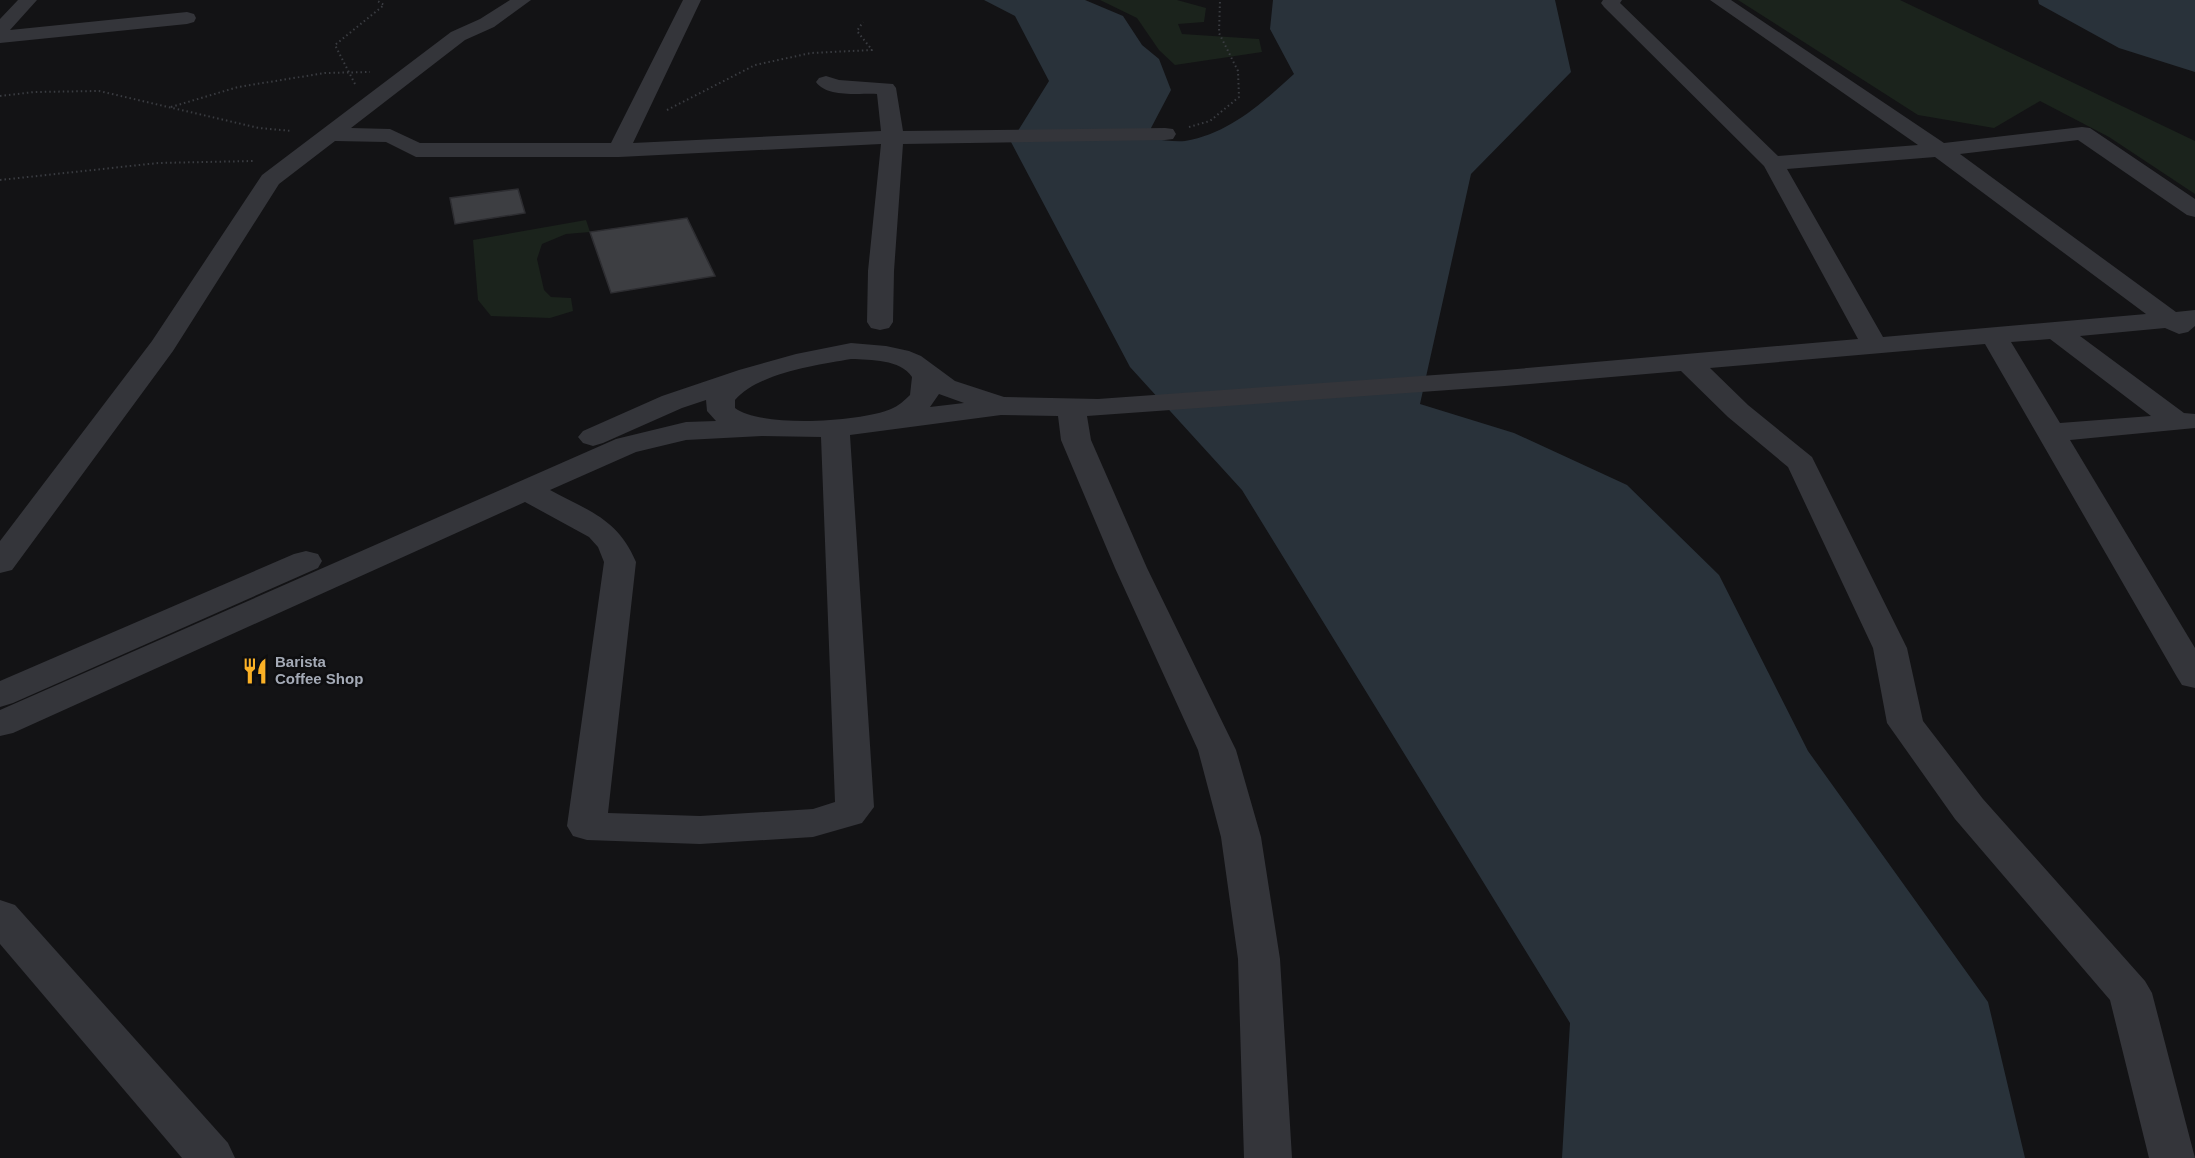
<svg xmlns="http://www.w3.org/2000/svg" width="2195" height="1158" font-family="Arial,sans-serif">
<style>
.green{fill:#1b231c}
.water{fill:#29323a}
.building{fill:#3d3e42;stroke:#2d2d31;stroke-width:1.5}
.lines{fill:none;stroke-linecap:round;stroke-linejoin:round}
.path{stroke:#3a3c41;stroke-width:2;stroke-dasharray:1.5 3;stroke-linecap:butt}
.minor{fill:#34353a;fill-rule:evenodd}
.labels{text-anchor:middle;stroke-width:5;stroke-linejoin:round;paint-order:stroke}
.poi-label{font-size:15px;font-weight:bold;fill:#a4aab6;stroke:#0e0e10;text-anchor:start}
</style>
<rect width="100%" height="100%" fill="#131315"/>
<g class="green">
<path d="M1100 0H1177L1206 8 1204 22 1178 24 1182 34 1259 39 1262 52 1175 65 1159 50 1137 18Z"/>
<path d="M1738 0H1900L2195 141V194L2109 137 2040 101 1994 128 1918 115Z"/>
<path d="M586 220 590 232 566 234 542 244 537 259 544 290 551 297 571 298 573 311 550 318 491 316 478 300 473 240Z"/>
</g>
<g class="water">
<path d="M984 0H1085L1123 16 1142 45 1159 59 1171 90 1151 128 1153 139C1163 140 1175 142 1185 141 1230 133 1262 103 1294 74L1270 29 1273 0H1555L1571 72 1471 174 1420 404 1514 433 1627 485 1719 575 1808 751 1988 1002 2025 1158H1562L1570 1023 1242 490 1130 367 1011 142 1049 81 1015 16Z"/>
<path d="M2038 0H2195V72L2119 48 2039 4Z"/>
</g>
<g class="building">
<path d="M518 189 525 213 455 224 450 198Z"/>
<path d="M687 218 715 276 611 293 590 232Z"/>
</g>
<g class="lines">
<g class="path">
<path d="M355 84 335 45 384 5 376 0"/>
<path d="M0 96 34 92 99 91 259 128 292 131"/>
<path d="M171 107 238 87 325 73 370 72"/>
<path d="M667 110 755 65 811 53 872 50 857 31 863 22"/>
<path d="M1189 127 1210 121 1239 97 1238 71 1219 33 1220 0"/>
<path d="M0 180 158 163 253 161"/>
</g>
<g class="minor">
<path d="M18 0H37L10 30 187 12 194 14 196 18 194 22 187 24 0 43V19Z"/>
<path d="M510 0H531L494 27 465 40 351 128 390 129 420 143H611L683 0H701L633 143 881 131 877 94C860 93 827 98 816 82L819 78 826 76 839 80 893 84 896 88 903 131 1165 128 1173 129 1176 134 1173 139 1165 140 903 144 894 271 893 322 889 328 880 330 871 328 867 322 868 271 881 144 619 157H416L386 142 335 141 279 184 173 351 12 570 0 573V541L152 341 262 175 451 32 480 19Z"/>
<path d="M1603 0H1622L1620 3 1778 156 1918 145 1710 0H1731L1944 143 2082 127 2090 128 2195 199V217L2187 215 2078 140 1960 154 2176 312 2195 310V326L2188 332 2179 334 2165 328 2080 336 2184 413 2195 414V428L2070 440 2195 648V688L2182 685 2177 677 1985 344 1710 368 1748 405 1812 457 1907 648 1923 721 1983 799 2145 981 2152 993 2195 1158H2149L2110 1000 1955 819 1887 723 1873 648 1788 467 1728 417 1681 371 1505 386 1087 416 1091 440 1147 568 1236 750 1261 837 1280 959 1292 1158H1244L1238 959 1221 837 1198 750 1115 568 1061 440 1058 416 1001 415 850 435 874 807 862 823 813 837 700 844 587 840 573 836 567 826 604 562 598 547 589 537 525 502 13 733 0 736V710L616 439 686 422 716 421 707 411 706 400 682 408 603 443 593 446 583 443 578 437 583 431 662 396 739 370 796 354 851 343 886 346 909 351 921 356 955 381 1004 397 1098 399 1505 370 1858 339 1764 166 1604 7 1601 3ZM1935 157 2146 314 1883 337 1787 169ZM2050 339 2151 416 2060 423 2011 342ZM851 359C871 360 900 359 912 377L910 395C904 401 898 406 891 409 861 422 761 428 735 408V400C758 373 817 365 851 359ZM939 394 964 403 930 407ZM762 436 821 437 835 802 813 809 700 816 608 813 636 562C618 519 589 511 550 490L636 452 686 440Z"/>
<path d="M306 551 318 554 322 561 318 568 13 703 0 707V681L294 554Z"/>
<path d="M0 900 15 905 228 1143 235 1158H182L0 944Z"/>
</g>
</g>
<defs>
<g id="restaurant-bare" transform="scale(2.07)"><path d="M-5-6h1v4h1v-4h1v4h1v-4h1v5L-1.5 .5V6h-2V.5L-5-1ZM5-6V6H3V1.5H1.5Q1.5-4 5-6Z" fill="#fbb126" stroke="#0e0e10" stroke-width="2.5" paint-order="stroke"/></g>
</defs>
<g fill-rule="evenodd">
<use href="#restaurant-bare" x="255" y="671"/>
</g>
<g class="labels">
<g class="poi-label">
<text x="275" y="667">Barista<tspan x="275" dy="17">Coffee Shop</tspan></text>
</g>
</g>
</svg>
